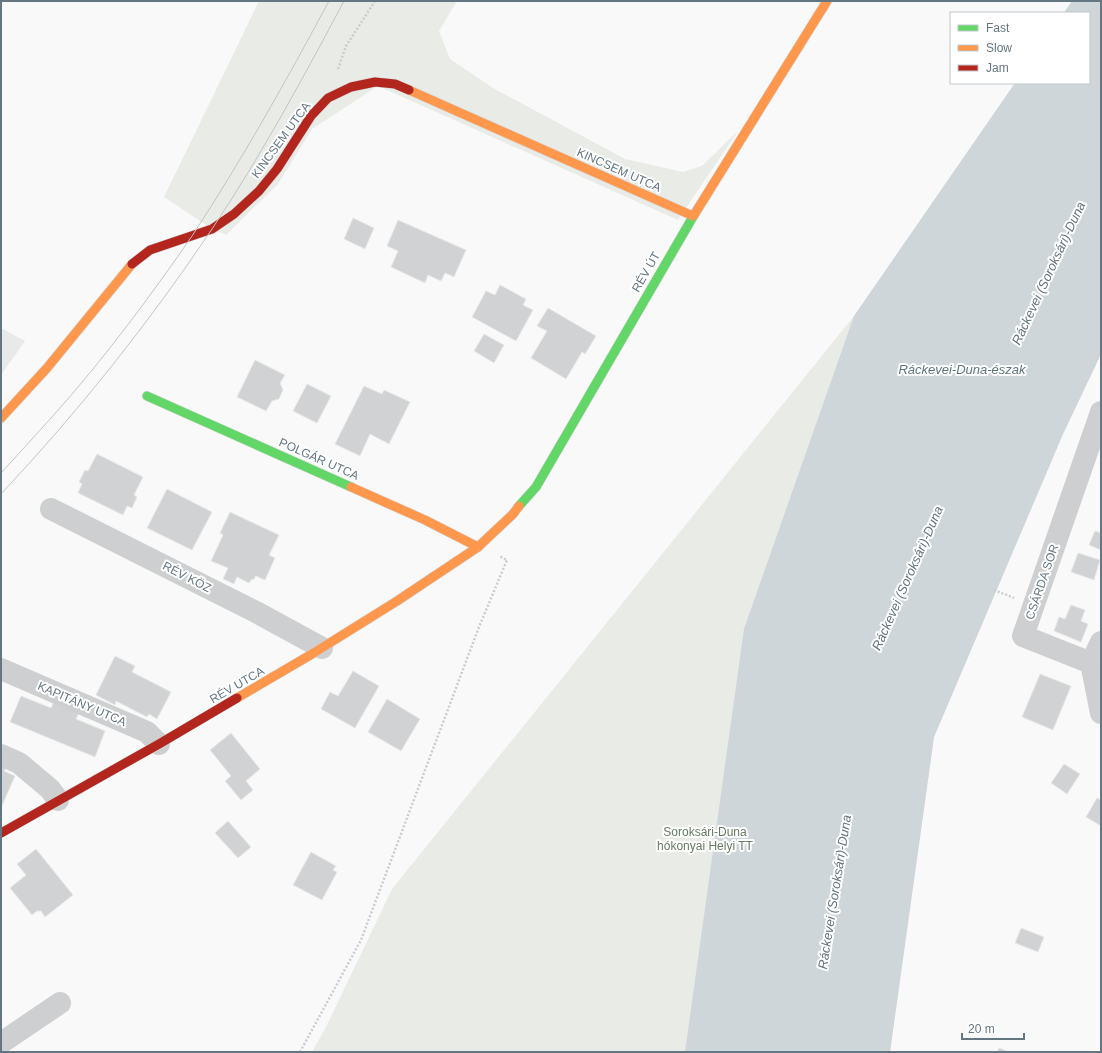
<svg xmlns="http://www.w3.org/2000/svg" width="1102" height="1053" font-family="Helvetica,sans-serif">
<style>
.built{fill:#e8e9e9}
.green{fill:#e8ebe6}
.water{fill:#ced6d9}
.building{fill:#d0d2d3;stroke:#e8e8e8}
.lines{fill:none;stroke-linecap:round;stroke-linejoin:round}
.fast-casing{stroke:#d5d6d7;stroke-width:10}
.slow-casing{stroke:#d5d6d7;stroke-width:10}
.jam-casing{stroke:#d5d6d7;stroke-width:10}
.path{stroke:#cbcccd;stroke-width:2.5;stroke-dasharray:2 2;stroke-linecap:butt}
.street{stroke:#cecfd0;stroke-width:22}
.fast{stroke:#63d668;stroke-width:9}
.slow{stroke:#ff974d;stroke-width:9}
.jam{stroke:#b3261e;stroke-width:9}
.tram{stroke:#c3c5c6;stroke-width:1}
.labels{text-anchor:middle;stroke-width:4;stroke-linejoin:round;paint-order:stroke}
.street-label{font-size:12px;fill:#657683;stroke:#fff}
.park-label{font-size:12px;fill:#687a64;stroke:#fff}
.water-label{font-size:13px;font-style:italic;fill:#60757c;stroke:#fff}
</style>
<rect width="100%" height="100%" fill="#f9f9f9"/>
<path class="built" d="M1 328 25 341 1 375Z"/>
<g class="green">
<path d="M259 1H457L439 31 450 59 493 88 625 159 683 172 702 166 738 131 678 220 378 86 312 129 278 184 226 235 212 229 164 197Z"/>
<path d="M1072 1H1101V354L1063 434 934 737 890 1052H312L327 1025 392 889 854 316 1015 83H1089V13H1064Z"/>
</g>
<path class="water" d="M1072 1H1101V354L1063 434 934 737 890 1052H685L744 629 854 316 1015 83H1089V13H1064Z"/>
<g class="building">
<path d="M353 218 374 228 365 249 344 239Z"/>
<path d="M398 220 466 250 454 277 445 273 441 281 428 275 425 283 391 267 398 251 387 246Z"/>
<path d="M500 285 526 299 523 305 533 310 516 341 472 317 486 291 495 295Z"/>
<path d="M548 308 596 336 585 354 582 352 566 379 531 358 547 331 537 326Z"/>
<path d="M484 334 504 345 494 363 474 351Z"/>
<path d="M255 360 285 375 280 383 283 390 279 399 272 401 266 411 237 397Z"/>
<path d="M307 384 331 396 317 423 293 411Z"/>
<path d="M364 386 382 394 384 390 410 402 389 444 370 434 360 456 335 444Z"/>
<path d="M97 454 143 477 134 495 137 497 132 508 127 506 123 515 78 493 82 484 79 482 85 470 88 471Z"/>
<path d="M167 489 212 512 192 550 147 528Z"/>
<path d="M230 512 279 535 269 555 275 558 265 580 256 576 253 580 252 579 249 583 237 577 234 584 223 579 228 568 211 561 223 535 220 533Z"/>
<path d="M1095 531 1101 533V550L1089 545Z"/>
<path d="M1078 553 1100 560 1094 580 1071 572Z"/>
<path d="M1071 605 1085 610 1081 621 1088 624 1081 642 1054 631 1059 617 1065 619Z"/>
<path d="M115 656 135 666 132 672 171 692 157 719 149 714 147 717 116 701 115 705 96 695Z"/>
<path d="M353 671 379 686 355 728 321 709 330 692 338 696Z"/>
<path d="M1040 674 1071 686 1053 730 1022 717Z"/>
<path d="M21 696 51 708 54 701 79 712 76 719 105 731 95 757 10 722Z"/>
<path d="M387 699 420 719 401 751 368 732Z"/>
<path d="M231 733 260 769 246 781 253 790 241 800 225 781 231 776 210 750Z"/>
<path d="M1 763 7 766 4 771 15 776 1 808Z"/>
<path d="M1064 764 1080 774 1067 794 1051 783Z"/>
<path d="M1097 798 1101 800V826L1086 817Z"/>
<path d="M228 821 251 847 238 858 215 833Z"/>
<path d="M36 849 73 895 45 917 41 911H37L32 915 10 888 26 875 17 864Z"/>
<path d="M311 852 336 866 333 870 337 872 322 900 293 885Z"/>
<path d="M1021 928 1044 937 1038 952 1015 943Z"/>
<path d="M999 1048 1010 1052H997Z"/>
</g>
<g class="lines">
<g class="fast-casing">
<g id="fast">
<path d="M147 396 351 487"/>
<path d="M519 506 536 487 694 215"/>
</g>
</g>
<g class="slow-casing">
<g id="slow">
<path d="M409 90 693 216"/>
<path d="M694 215 827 1"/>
<path d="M1 418 47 368 132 264"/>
<path d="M351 487 425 520 478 547"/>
<path d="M237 698 312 654 397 601 478 547 513 514 519 506"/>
</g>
</g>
<g class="jam-casing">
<g id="jam">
<path d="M132 264 150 250 212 229 234 214 259 191 277 169 311 116 328 98 351 87 375 82 395 84 409 90"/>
<path d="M1 833 159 744 237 698"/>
</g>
</g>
<g class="path">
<path d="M338 69 346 46 375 1"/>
<path d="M994 590 1014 598"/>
<path d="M300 1052 361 940 479 627 507 560 499 556"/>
</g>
<g class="street">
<path d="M1101 412 1023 636 1091 663 1101 713"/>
<path d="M51 509 256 612 322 648"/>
<path d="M1091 663 1101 642"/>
<path d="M1 669 147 732 159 744"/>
<path d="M1 755 19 763 50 789 58 800"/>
<path d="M1 1043 60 1003"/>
</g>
<use href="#fast" class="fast"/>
<use href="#slow" class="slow"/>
<use href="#jam" class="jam"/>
<g class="tram">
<path d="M1 473C32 439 64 405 93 369 128 326 161 281 192 236 242 160 286 81 329 1"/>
<path d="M1 494C79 411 149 323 212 229 261 156 303 78 344 1"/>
</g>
</g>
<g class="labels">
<g class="street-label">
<text transform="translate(281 140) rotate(-54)" y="4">KINCSEM UTCA</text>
<text transform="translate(619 170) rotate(24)" y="4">KINCSEM UTCA</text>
<text transform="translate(646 272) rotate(-60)" y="4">RÉV ÚT</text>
<text transform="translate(319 459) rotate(24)" y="4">POLGÁR UTCA</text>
<text transform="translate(187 577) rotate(27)" y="4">RÉV KÖZ</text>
<text transform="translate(1042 582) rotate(-71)" y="4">CSÁRDA SOR</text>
<text transform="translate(237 685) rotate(-30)" y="4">RÉV UTCA</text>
<text transform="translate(82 704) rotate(23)" y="4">KAPITÁNY UTCA</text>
</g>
<g class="park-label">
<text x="705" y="836">Soroksári-Duna<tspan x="705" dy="14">hókonyai Helyi TT</tspan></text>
</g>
<g class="water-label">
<text transform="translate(1048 273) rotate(-65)" y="5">Ráckevei (Soroksári)-Duna</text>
<text x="962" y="374">Ráckevei-Duna-észak</text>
<text transform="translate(907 578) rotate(-66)" y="5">Ráckevei (Soroksári)-Duna</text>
<text transform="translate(834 892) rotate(-81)" y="5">Ráckevei (Soroksári)-Duna</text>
</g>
</g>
<rect width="1102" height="1053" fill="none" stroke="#657683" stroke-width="4"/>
<rect x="950" y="12" width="140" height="72" fill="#ffffff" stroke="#c1c8cd"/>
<rect x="958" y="25" width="20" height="6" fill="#63d668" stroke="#c1c8cd"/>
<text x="986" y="32" font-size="12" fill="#657683">Fast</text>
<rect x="958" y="45" width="20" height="6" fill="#ff974d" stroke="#c1c8cd"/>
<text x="986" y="52" font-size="12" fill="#657683">Slow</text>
<rect x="958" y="65" width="20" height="6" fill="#b3261e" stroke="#c1c8cd"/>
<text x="986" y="72" font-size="12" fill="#657683">Jam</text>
<path d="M962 1033v6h62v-6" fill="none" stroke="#657683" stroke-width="2"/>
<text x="968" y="1033" font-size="12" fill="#657683" stroke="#ffffff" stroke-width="3" paint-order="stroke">20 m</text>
</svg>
